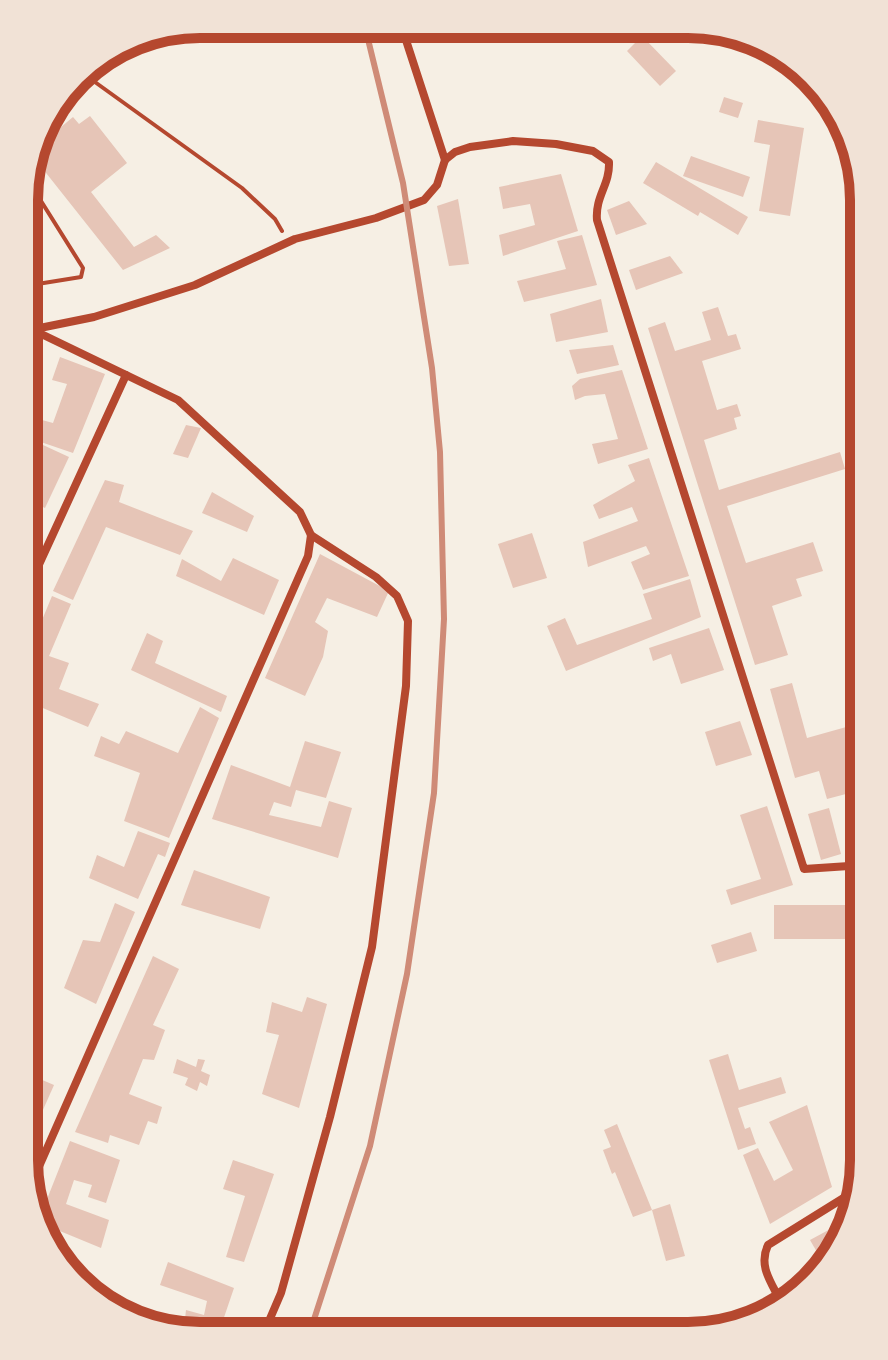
<svg xmlns="http://www.w3.org/2000/svg" width="888" height="1360" font-family="'Alegreya Sans',sans-serif">
<style>
.building{fill:#e6c5b7}
.lines{fill:none;stroke-linecap:round;stroke-linejoin:round}
.path{stroke:#b5482f;stroke-width:4}
.service{stroke:#b5482f;stroke-width:5}
.minor{stroke:#b5482f;stroke-width:8}
.rail{stroke:#cf8b77;stroke-width:6}
.rim{fill:none;stroke:#b5482f;stroke-width:10}
</style>
<rect width="100%" height="100%" fill="#f6efe4"/>
<g class="building">
<path d="M642 36 676 71 660 86 627 51Z"/>
<path d="M724 97 743 103 738 118 719 112Z"/>
<path d="M90 116 127 163 91 192 134 247 156 235 170 248 123 270 35 159 53 145 48 138 73 117 79 124Z"/>
<path d="M758 120 804 128 790 216 759 211 770 145 754 142Z"/>
<path d="M691 156 750 177 743 197 683 176Z"/>
<path d="M656 162 748 217 738 235 700 212 698 216 643 183Z"/>
<path d="M561 174 578 231 503 256 499 235 535 225 530 204 503 209 499 187Z"/>
<path d="M857 193H862L864 200V233H861Z"/>
<path d="M458 199 469 264 449 266 437 206Z"/>
<path d="M629 201 647 224 616 235 607 210Z"/>
<path d="M582 235 597 285 524 302 517 281 566 269 557 241Z"/>
<path d="M670 256 683 273 636 290 629 270Z"/>
<path d="M601 299 608 332 556 342 550 314Z"/>
<path d="M718 307 728 336 736 334 741 349 702 361 717 410 737 404 741 416 734 418 737 429 704 440 719 490 840 452 845 469 727 506 746 563 813 542 823 571 796 579 802 596 772 606 788 655 755 665 648 328 665 322 675 351 711 340 702 312Z"/>
<path d="M613 345 619 365 577 374 569 350Z"/>
<path d="M60 357 105 374 73 453 35 440 42 420 53 423 67 384 52 380Z"/>
<path d="M622 370 648 449 598 464 592 444 618 439 605 394 585 396 575 400 572 386 580 379Z"/>
<path d="M186 425 201 428 188 458 173 454Z"/>
<path d="M43 445 69 457 45 508 25 499V485Z"/>
<path d="M649 458 689 576 643 590 631 562 650 554 646 546 588 567 583 542 638 521 632 507 599 519 593 505 635 481 628 465Z"/>
<path d="M105 480 124 485 119 502 193 531 180 555 106 527 73 600 53 591Z"/>
<path d="M212 492 254 516 247 532 202 513Z"/>
<path d="M25 504 43 512 25 560Z"/>
<path d="M532 533 547 578 513 588 498 544Z"/>
<path d="M320 554 389 591 377 617 327 598 315 622 328 631 323 657 305 696 265 678Z"/>
<path d="M233 558 279 580 264 615 176 576 182 559 221 581Z"/>
<path d="M690 579 701 617 566 671 547 626 565 618 577 645 652 619 643 594Z"/>
<path d="M52 596 71 604 49 656 69 663 59 689 99 704 88 727 38 706 25 736V661Z"/>
<path d="M709 628 724 670 681 684 671 654 653 661 649 648Z"/>
<path d="M147 633 163 641 155 663 227 696 221 712 131 670Z"/>
<path d="M792 683 807 738 864 722V778L858 779 861 790 827 799 819 771 795 778 770 689Z"/>
<path d="M200 707 219 718 169 838 124 821 140 773 94 756 101 736 119 744 126 731 178 753Z"/>
<path d="M740 721 752 755 716 766 705 732Z"/>
<path d="M305 741 341 752 326 798 296 790 291 807 274 802 269 815 321 827 329 801 352 808 338 858 212 819 231 765 290 787Z"/>
<path d="M864 801V850L859 851 847 806Z"/>
<path d="M767 806 793 885 731 905 726 890 761 879 740 815Z"/>
<path d="M829 808 841 854 821 860 808 814Z"/>
<path d="M138 831 170 843 165 857 158 854 138 899 89 878 97 855 124 867Z"/>
<path d="M194 870 270 897 260 929 181 905Z"/>
<path d="M115 903 135 912 96 1004 64 988 83 940 100 942Z"/>
<rect x="774" y="905" width="90" height="34"/>
<path d="M751 932 757 951 717 963 711 945Z"/>
<path d="M153 956 179 969 153 1025 165 1030 154 1060 143 1059 129 1094 162 1107 157 1124 148 1121 139 1145 110 1135 108 1143 75 1132Z"/>
<path d="M307 997 327 1004 299 1108 262 1094 279 1035 266 1032 272 1002 302 1012Z"/>
<path d="M728 1054 739 1090 781 1077 786 1093 738 1108 745 1129 750 1127 756 1144 738 1150 709 1060Z"/>
<path d="M177 1059 196 1067 198 1059 205 1060 201 1071 210 1075 207 1086 200 1082 197 1091 185 1085 188 1078 173 1073Z"/>
<path d="M26 1073 54 1085 27 1146 24 1145V1078Z"/>
<path d="M807 1105 832 1187 770 1224 743 1155 758 1148 774 1181 793 1170 769 1122Z"/>
<path d="M617 1124 652 1210 633 1217 615 1172 612 1174 603 1150 611 1147 604 1130Z"/>
<path d="M70 1141 120 1160 106 1203 88 1197 92 1185 74 1180 66 1204 109 1220 101 1248 38 1222Z"/>
<path d="M233 1160 274 1174 244 1262 226 1257 245 1196 223 1189Z"/>
<path d="M670 1204 685 1256 666 1261 652 1210Z"/>
<path d="M847 1220 834 1258 825 1266 810 1240Z"/>
<path d="M168 1262 234 1288 218 1335 198 1334 184 1328 186 1310 204 1315 207 1301 160 1285Z"/>
<path d="M155 1318 183 1330 188 1334H177L153 1324Z"/>
</g>
<g class="lines">
<g class="path">
<path d="M81 72 242 188 275 219 282 231"/>
<path d="M25 286 81 277 83 268 26 177"/>
</g>
<path class="service" d="M705 27 727 39 745 38"/>
<g class="minor">
<path d="M403 31 445 160"/>
<path d="M25 331 94 317 195 285 295 239 376 218 424 200 437 185 445 160 455 152 470 147 513 141 556 144 593 151 609 162C610 185 595 196 597 220L804 869 864 865"/>
<path d="M25 595 126 375"/>
<path d="M30 1187 308 556 311 535 300 512 178 400 33 330"/>
<path d="M781 1302C771 1282 758 1266 768 1245L858 1189"/>
<path d="M263 1335 281 1293 330 1117 372 947 406 686 408 621 397 596 376 577 311 535"/>
</g>
<path class="rail" d="M309 1335 370 1146 407 974 434 793 444 619 440 452 432 368 403 183 366 31"/>
</g>
<path d="M0 0H888V1360H0ZM200 38H688A162 162 0 0 1 850 200V1160A162 162 0 0 1 688 1322H200A162 162 0 0 1 38 1160V200A162 162 0 0 1 200 38Z" fill="#f1e2d6" fill-rule="evenodd"/>
<path class="rim" d="M200 38H688A162 162 0 0 1 850 200V1160A162 162 0 0 1 688 1322H200A162 162 0 0 1 38 1160V200A162 162 0 0 1 200 38Z"/>
</svg>
